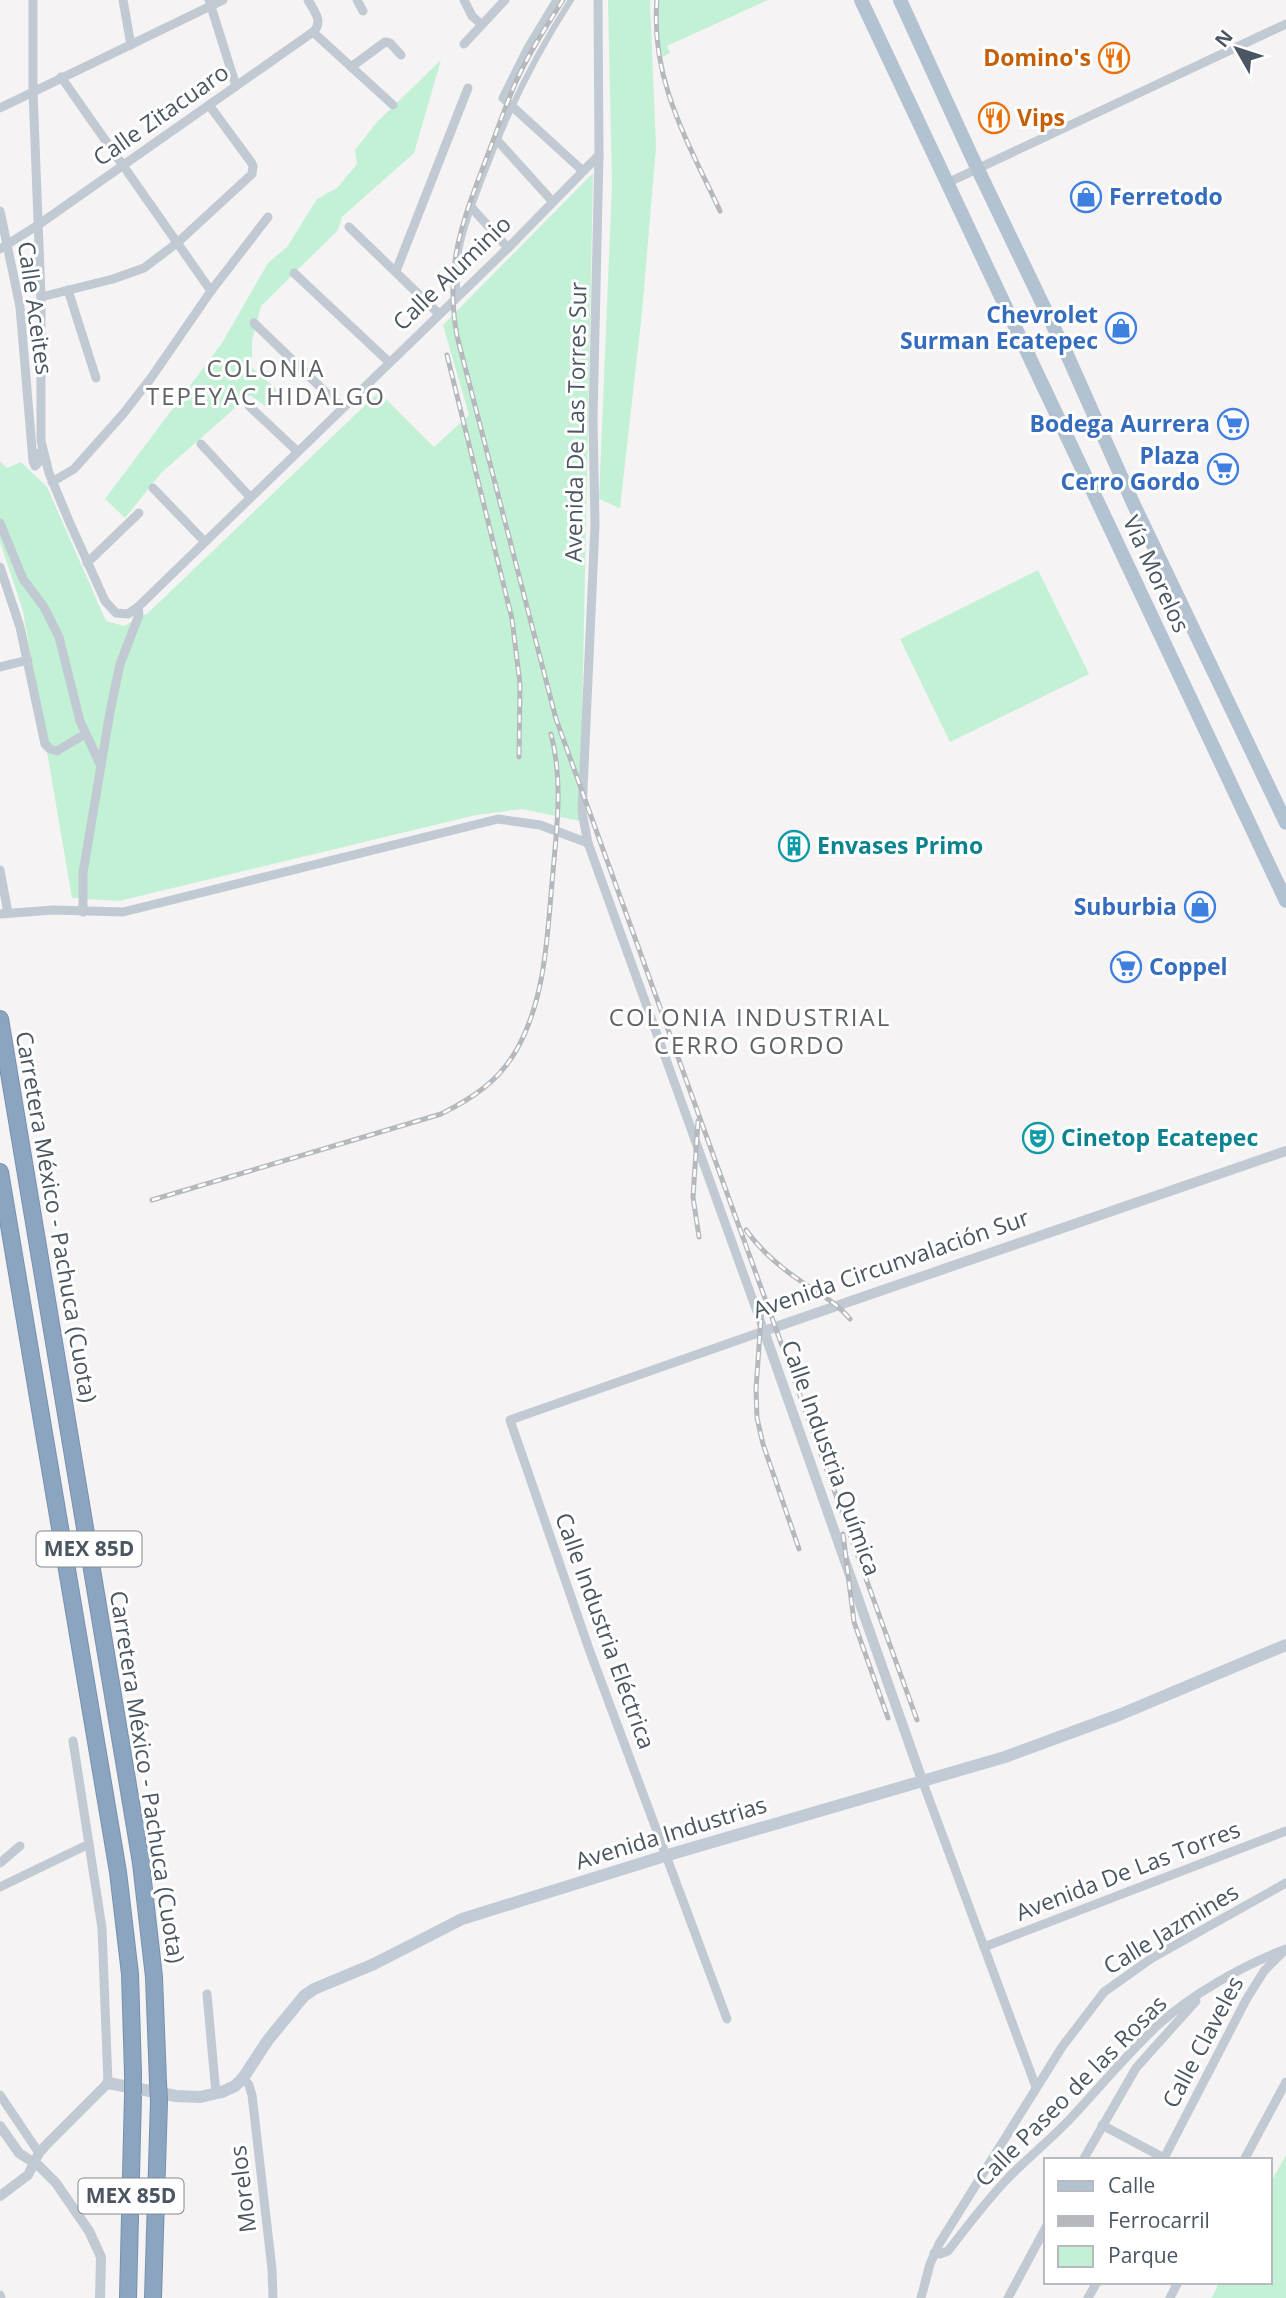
<svg xmlns="http://www.w3.org/2000/svg" width="1286" height="2298" font-family="'Open Sans',sans-serif">
<style>
.green{fill:#c3f1d5}
.lines{fill:none;stroke-linecap:round;stroke-linejoin:round}
.motorway-casing{stroke:#7690ad;stroke-width:18}
.pedestrian{stroke:#c1cad2;stroke-width:6}
.minor{stroke:#c1cad2;stroke-width:9}
.tertiary{stroke:#c1cad2;stroke-width:10}
.secondary{stroke:#c1cbd6;stroke-width:12}
.primary{stroke:#b3c2d1;stroke-width:14}
.motorway{stroke:#8ba5c1;stroke-width:16}
.rail-casing{stroke:#b5b8bd;stroke-width:5}
.rail{stroke:#fff;stroke-width:2.5;stroke-dasharray:8;stroke-linecap:butt}
.motorway-bridge-casing{stroke:#7690ad;stroke-width:18;stroke-linecap:butt}
.motorway-bridge{stroke:#8ba5c1;stroke-width:16}
.labels{text-anchor:middle;stroke-width:6;stroke-linejoin:round;paint-order:stroke}
.shield{fill:#fff;stroke:#808990;stroke-width:2}
.shield-label{font-size:21px;font-weight:bold;fill:#4a5661}
.food-label{font-size:23px;font-weight:bold;fill:#c56008;stroke:#fff;text-anchor:end}
.street-label{font-size:23px;fill:#4a5661;stroke:#fff}
.shop-label{font-size:23px;font-weight:bold;fill:#366cbe;stroke:#fff;text-anchor:end}
.culture-label{font-size:23px;font-weight:bold;fill:#0d838f;stroke:#fff;text-anchor:start}
.neighbourhood-label{font-size:24px;letter-spacing:2px;fill:#5f6368;stroke:#fff}
</style>
<rect width="100%" height="100%" fill="#f5f3f3"/>
<g class="green">
<path d="M608 0H650L656 147 642 312 620 508 599 499 612 185Z"/>
<path d="M654 0H768L667 46 670 53 658 59Z"/>
<path d="M441 60 414 153 342 217 338 230 261 306 252 341V368L280 392 265 406 250 395 161 473 125 518 105 499 222 343 268 263 287 247 317 199 337 188 357 164 355 150 377 122Z"/>
<path d="M593 173 580 821 522 809 476 815 119 901 72 898 23 611 0 542V461L7 468 21 462 47 487 106 621 124 626 148 613 379 392 434 447 469 415 443 325Z"/>
<path d="M1038 570 1089 674 950 742 900 639Z"/>
<path d="M1286 2155V2298H1212L1219 2282H1270V2184Z"/>
</g>
<g class="lines">
<g class="motorway-casing">
<g id="motorway">
<path d="M0 1019 141 1863 154 1977 158 2082"/>
<path d="M0 1172 118 1872 130 1974 133 2073"/>
<path d="M128 2298 133 2094"/>
<path d="M153 2298 159 2101"/>
</g>
</g>
<path class="pedestrian" d="M458 295C452 257 467 219 480 184 504 119 533 58 571 0"/>
<g class="minor">
<path d="M33 0V91L41 297V441L49 473 69 521 105 601 116 613 128 614 138 607 508 248 599 155"/>
<path d="M123 0 131 45"/>
<path d="M209 0 236 86"/>
<path d="M357 0 363 11"/>
<path d="M464 0 472 16 481 24"/>
<path d="M557 0 528 48 503 98 583 171"/>
<path d="M598 0 599 155 593 419 595 525 582 812 588 843 764 1331 510 1420 589 1649 727 2019"/>
<path d="M313 32 393 105"/>
<path d="M464 44 505 0"/>
<path d="M351 67 385 42 390 43 401 55"/>
<path d="M61 77 211 291"/>
<path d="M0 108 223 0"/>
<path d="M497 140 553 202"/>
<path d="M947 183 1286 24"/>
<path d="M471 207 508 248"/>
<path d="M0 211 20 307 33 461 35 466 39 462V453"/>
<path d="M349 227 439 314"/>
<path d="M0 249 38 225 313 32C324 22 314 11 308 0"/>
<path d="M396 271 468 88"/>
<path d="M294 273 389 362"/>
<path d="M68 290 96 378"/>
<path d="M41 297 113 279 144 268 177 243 252 174 253 166 251 162 209 105"/>
<path d="M254 323 341 407"/>
<path d="M249 406 297 451"/>
<path d="M201 444 250 497"/>
<path d="M52 482 74 469 123 414 151 378 211 291 268 217"/>
<path d="M153 488 204 541"/>
<path d="M0 523 23 579 44 607 59 637 80 721 100 764"/>
<path d="M87 563 139 513"/>
<path d="M0 567 20 627 45 744 50 749 57 751 85 734"/>
<path d="M0 667 28 660"/>
<path d="M0 870 8 913"/>
<path d="M83 912V873L110 712 120 664 139 615 138 607"/>
<path d="M0 914 53 910 123 912 498 819 540 825 588 843"/>
<path d="M73 1741 102 1928 108 2083"/>
<path d="M922 1780 1036 2087"/>
<path d="M0 1863 20 1846"/>
<path d="M0 1887 89 1844"/>
<path d="M984 1947 1286 1831"/>
<path d="M207 1994 216 2094"/>
<path d="M243 2078 249 2085 252 2095 272 2269 273 2298"/>
<path d="M0 2095 39 2153"/>
<path d="M1102 2125 1164 2158"/>
<path d="M1083 2160 1136 2068 1196 2001"/>
<path d="M1163 2160 1246 2000 1264 1971 1284 1951"/>
<path d="M1244 2160 1286 2082"/>
<path d="M934 2253 940 2254 948 2251C968 2225 987 2200 1009 2177 1029 2157 1051 2139 1071 2118 1100 2087 1127 2054 1158 2025 1192 1994 1244 1965 1286 1949"/>
<path d="M0 2295 1 2298"/>
<path d="M921 2298 930 2264 939 2244 1062 2047 1104 1992 1152 1958 1286 1883"/>
<path d="M1008 2298 1046 2227"/>
<path d="M1088 2298 1097 2282"/>
<path d="M1170 2298 1178 2282"/>
</g>
<g class="tertiary">
<path d="M922 1780 764 1331 1286 1151"/>
<path d="M0 2126 19 2153 39 2166 56 2183 89 2231 101 2257 100 2298"/>
<path d="M0 2196 28 2175 39 2153 46 2145 108 2083"/>
</g>
<path class="secondary" d="M108 2083 176 2096 200 2097 222 2092 235 2086 243 2078 268 2040 304 1996 314 1989 374 1964 462 1919 668 1855 1005 1757 1119 1715 1286 1645"/>
<g class="primary">
<path d="M861 0 1286 901"/>
<path d="M900 0 971 155 1069 359 1133 503 1286 823"/>
</g>
<use href="#motorway" class="motorway"/>
<g class="rail-casing">
<g id="rail">
<path d="M563 0C546 27 528 54 515 84 505 107 497 131 488 154 463 220 444 264 457 336L556 719 917 1720"/>
<path d="M657 0C650 79 688 142 720 211"/>
<path d="M447 355 512 619 520 684 519 757"/>
<path d="M698 1121 693 1197 699 1237"/>
<path d="M152 1200 441 1114C473 1098 499 1081 517 1049 545 999 547 939 552 883 556 833 564 784 551 734"/>
<path d="M746 1230C761 1251 781 1268 802 1282 820 1294 837 1303 850 1319"/>
<path d="M762 1304 756 1389 757 1418 763 1444 799 1549"/>
<path d="M843 1534 854 1622 888 1718"/>
</g>
</g>
<use href="#rail" class="rail"/>
<g class="motorway-bridge-casing">
<g id="motorway-bridge">
<path d="M133 2073V2094"/>
<path d="M158 2082 159 2101"/>
</g>
</g>
<use href="#motorway-bridge" class="motorway-bridge"/>
</g>
<defs>
<g id="restaurant-ring" transform="scale(1.575)"><circle r="9.5" fill="#fff" stroke="#e8710a" stroke-width="1.5"/><path d="M-5-6h1v4h1v-4h1v4h1v-4h1v5L-1.5 .5V6h-2V.5L-5-1ZM5-6V6H3V1.5H1.5Q1.5-4 5-6Z" fill="#e8710a"/></g>
<g id="shop-ring" transform="scale(1.575)"><circle r="9.5" fill="#fff" stroke="#3f7fe0" stroke-width="1.5"/><path d="M-5-2.5h2.3a2.7 3.5 0 0 1 5.4 0H5L5.5 6h-11ZM-1.5-2.5h3a1.5 2.3 0 0 0-3 0Z" fill="#3f7fe0"/></g>
<g id="supermarket-ring" transform="scale(1.575)"><circle r="9.5" fill="#fff" stroke="#3f7fe0" stroke-width="1.5"/><path d="M-6-5.5h2.5l.6 2H6L4.5 2H-2.5L-4.4-4H-6ZM-1.5 3.2a1.3 1.3 0 1 0 .1 0ZM3 3.2a1.3 1.3 0 1 0 .1 0Z" fill="#3f7fe0"/></g>
<g id="building-ring" transform="scale(1.575)"><circle r="9.5" fill="#fff" stroke="#0f9aa8" stroke-width="1.5"/><path d="M-4-6H4V6H1V3H-1V6H-4ZM-2.5-4.3h1.7v1.8h-1.7ZM.8-4.3h1.7v1.8H.8ZM-2.5-1h1.7V.8h-1.7ZM.8-1h1.7V.8H.8Z" fill="#0f9aa8"/></g>
<g id="theatre-ring" transform="scale(1.575)"><circle r="9.5" fill="#fff" stroke="#0f9aa8" stroke-width="1.5"/><path d="M-5-5.5Q0-4 5-5.5V0Q5 5 0 6Q-5 5-5 0ZM-3.3-2.5H-1v1.5H-3.3ZM1-2.5H3.3v1.5H1ZM-2.8 1Q0 5.5 2.8 1Z" fill="#0f9aa8"/></g>
</defs>
<g fill-rule="evenodd">
<use href="#restaurant-ring" x="1114" y="58"/>
<use href="#restaurant-ring" x="994" y="118"/>
<use href="#shop-ring" x="1086" y="197"/>
<use href="#shop-ring" x="1121" y="328"/>
<use href="#supermarket-ring" x="1233" y="424"/>
<use href="#supermarket-ring" x="1223" y="469"/>
<use href="#building-ring" x="794" y="846"/>
<use href="#shop-ring" x="1200" y="907"/>
<use href="#supermarket-ring" x="1126" y="967"/>
<use href="#theatre-ring" x="1038" y="1138"/>
</g>
<g class="labels">
<g class="shield">
<rect x="36.5" y="1531.5" width="105" height="35" rx="5"/>
<rect x="78.5" y="2178.5" width="105" height="35" rx="5"/>
</g>
<g class="shield-label">
<text x="89" y="1556">MEX 85D</text>
<text x="131" y="2203">MEX 85D</text>
</g>
<g class="food-label">
<text x="1091" y="66">Domino's</text>
<text x="1017" y="126" text-anchor="start">Vips</text>
</g>
<g class="street-label">
<text transform="translate(161 115) rotate(-35)" y="8">Calle Zitacuaro</text>
<text transform="translate(452 273) rotate(-44)" y="8">Calle Aluminio</text>
<text transform="translate(35 308) rotate(82)" y="8">Calle Aceites</text>
<text transform="translate(576 422) rotate(-89)" y="8">Avenida De Las Torres Sur</text>
<text transform="translate(1156 574) rotate(65)" y="8">Vía Morelos</text>
<text transform="translate(56 1217) rotate(80)" y="8">Carretera México - Pachuca (Cuota)</text>
<text transform="translate(891 1264) rotate(-19)" y="8">Avenida Circunvalación Sur</text>
<text transform="translate(831 1458) rotate(70)" y="8">Calle Industria Química</text>
<text transform="translate(605 1631) rotate(70)" y="8">Calle Industria Eléctrica</text>
<text transform="translate(147 1777) rotate(81)" y="8">Carretera México - Pachuca (Cuota)</text>
<text transform="translate(671 1833) rotate(-17)" y="8">Avenida Industrias</text>
<text transform="translate(1128 1871) rotate(-21)" y="8">Avenida De Las Torres</text>
<text transform="translate(1171 1929) rotate(-31)" y="8">Calle Jazmines</text>
<text transform="translate(1203 2042) rotate(-62)" y="8">Calle Claveles</text>
<text transform="translate(1071 2091) rotate(-45)" y="8">Calle Paseo de las Rosas</text>
<text transform="translate(243 2189) rotate(-97)" y="8">Morelos</text>
</g>
<g class="shop-label">
<text x="1109" y="205" text-anchor="start">Ferretodo</text>
<text x="1098" y="323">Chevrolet<tspan x="1098" dy="26">Surman Ecatepec</tspan></text>
<text x="1210" y="432">Bodega Aurrera</text>
<text x="1200" y="464">Plaza<tspan x="1200" dy="26">Cerro Gordo</tspan></text>
<text x="1177" y="915">Suburbia</text>
<text x="1149" y="975" text-anchor="start">Coppel</text>
</g>
<g class="culture-label">
<text x="817" y="854">Envases Primo</text>
<text x="1061" y="1146">Cinetop Ecatepec</text>
</g>
<g class="neighbourhood-label">
<text x="266" y="377">COLONIA<tspan x="266" dy="28">TEPEYAC HIDALGO</tspan></text>
<text x="750" y="1026">COLONIA INDUSTRIAL<tspan x="750" dy="28">CERRO GORDO</tspan></text>
</g>
</g>
<rect x="1044" y="2158" width="228" height="126" fill="#ffffff" stroke="#b7bbc0" stroke-width="2"/>
<rect x="1058" y="2181" width="35" height="10" fill="#b3c2d1" stroke="#b7bbc0" stroke-width="2"/>
<text x="1108" y="2193" font-size="21" fill="#4a5661">Calle</text>
<rect x="1058" y="2216" width="35" height="10" fill="#b5b8bd" stroke="#b7bbc0" stroke-width="2"/>
<text x="1108" y="2228" font-size="21" fill="#4a5661">Ferrocarril</text>
<rect x="1058" y="2246" width="35" height="21" fill="#c3f1d5" stroke="#b7bbc0" stroke-width="2"/>
<text x="1108" y="2263" font-size="21" fill="#4a5661">Parque</text>
<g transform="translate(1237 49) rotate(309)" stroke="#ffffff" stroke-width="5" paint-order="stroke">
<path d="M0-5L12 26L0 18L-12 26Z" fill="#4a5661"/>
<text y="-10" font-size="19" font-weight="bold" text-anchor="middle" fill="#4a5661">N</text>
</g>
</svg>
